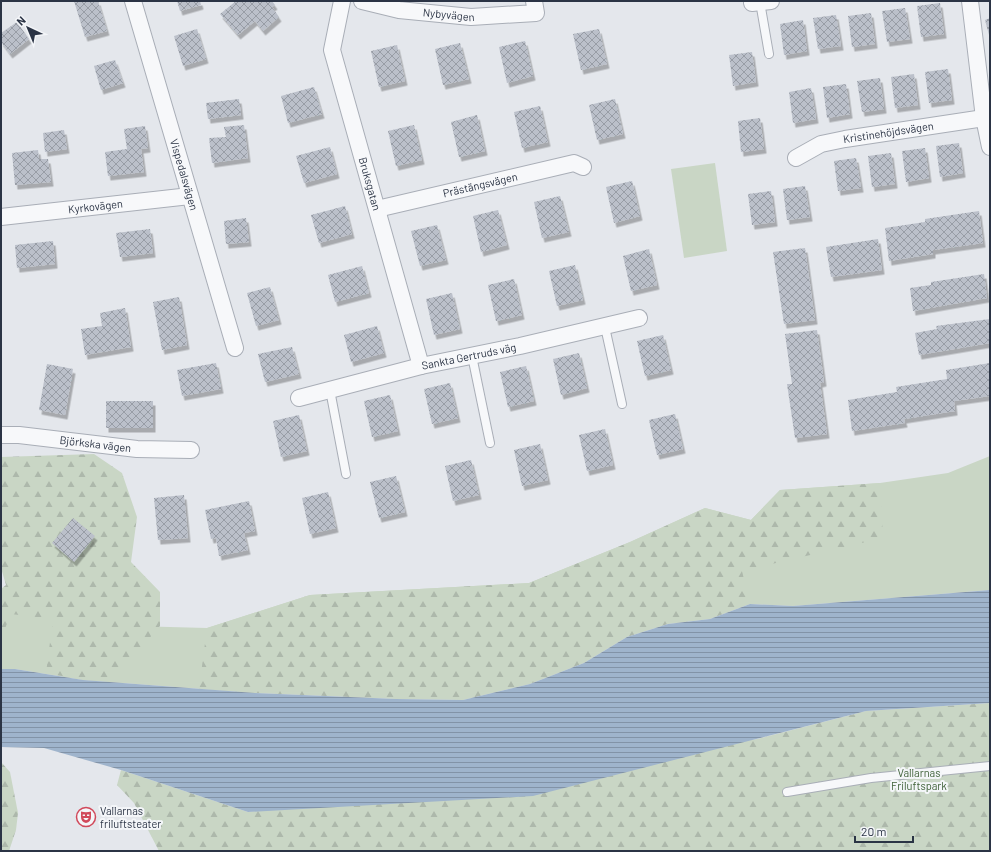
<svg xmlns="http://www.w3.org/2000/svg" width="991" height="852" font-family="Barlow,sans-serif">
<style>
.green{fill:#c9d6c5}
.forest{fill:url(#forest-firs)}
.water{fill:url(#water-rules)}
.building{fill:url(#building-cross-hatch);filter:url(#shadow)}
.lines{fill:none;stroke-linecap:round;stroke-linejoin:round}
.lane-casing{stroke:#a9aeb7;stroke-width:10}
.street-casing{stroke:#a9aeb7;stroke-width:18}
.lane{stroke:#f7f8fa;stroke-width:8}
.street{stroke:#f7f8fa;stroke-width:16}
.labels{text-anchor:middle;stroke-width:4;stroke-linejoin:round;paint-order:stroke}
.street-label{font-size:11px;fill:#2b3445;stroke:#f4f6f9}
.park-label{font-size:11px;fill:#3f6138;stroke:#f4f6f9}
.poi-label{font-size:11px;fill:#2b3445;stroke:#f4f6f9;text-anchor:start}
</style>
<defs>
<pattern id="forest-firs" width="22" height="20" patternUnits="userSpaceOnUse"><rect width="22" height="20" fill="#c9d6c5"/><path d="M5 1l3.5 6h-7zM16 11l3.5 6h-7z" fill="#adb8ab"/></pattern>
<pattern id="water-rules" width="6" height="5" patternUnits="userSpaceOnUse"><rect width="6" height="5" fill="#9fb4cc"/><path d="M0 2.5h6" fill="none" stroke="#8293a7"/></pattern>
<pattern id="building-cross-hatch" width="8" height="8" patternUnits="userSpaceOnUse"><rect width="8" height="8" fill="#bbc0ca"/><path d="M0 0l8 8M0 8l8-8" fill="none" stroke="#989da6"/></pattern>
<filter id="shadow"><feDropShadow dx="2.5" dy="4.5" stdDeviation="0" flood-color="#0004"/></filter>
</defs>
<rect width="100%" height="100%" fill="#e4e7ec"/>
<g class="green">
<path d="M715 163 727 251 684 258 671 169Z"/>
<path d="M990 456V590L793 606 750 604 255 693 83 680 15 669H1V602L95 625 207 628 310 595 529 583 630 542 705 508 751 520 780 490 880 483 948 473Z"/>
</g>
<g class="forest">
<path d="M94 454 122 473 137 517 131 562 160 592V626L111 682 83 680 46 673 53 619 11 614 1 638V589L6 585 1 568V457Z"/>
<path d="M880 483 883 538 742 571 750 604 710 619 668 624 627 637 584 663 530 684 463 700 396 699 255 693 199 689 207 628 310 595 529 583 630 542 705 508 751 520 780 490Z"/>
<path d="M990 703V851H159L134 803 117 785 121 770 248 812 757 739 866 711Z"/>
<path d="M1 762 10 772 18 813 16 830 9 851H1Z"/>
</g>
<path class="water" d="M990 590V703L866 711 533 796 248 812 121 770 44 748 1 747V669H15L83 680 255 693 396 699 463 700 530 684 584 663 627 637 668 624 710 619 750 604 793 606Z"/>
<g class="building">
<path d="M74 1H98L107 31 85 37Z"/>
<path d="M177 1H200L201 5 180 11Z"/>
<path d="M236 1H272L275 5 272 7 279 17 263 31 255 21 238 35 220 14Z"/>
<path d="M940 3 944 34 921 37 917 6Z"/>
<path d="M905 8 910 39 887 42 882 11Z"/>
<path d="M871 13 875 44 852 47 848 16Z"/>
<path d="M836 15 841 46 818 49 813 18Z"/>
<path d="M990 18V35H989L985 20Z"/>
<path d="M803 20 807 51 784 55 780 24Z"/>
<path d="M17 22 29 39 10 54 1 42V33Z"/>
<path d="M197 29 206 59 183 66 174 36Z"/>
<path d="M599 29 607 64 581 70 573 34Z"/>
<path d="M525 41 533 76 507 83 499 47Z"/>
<path d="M460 43 469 79 443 85 435 49Z"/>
<path d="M397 45 405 81 379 87 371 51Z"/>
<path d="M752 52 756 82 733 86 729 55Z"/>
<path d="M115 60 123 83 101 90 94 66Z"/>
<path d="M948 69 952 100 929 103 925 72Z"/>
<path d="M914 74 918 105 895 108 891 77Z"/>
<path d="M880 78 884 109 862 112 857 81Z"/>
<path d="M846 84 850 114 827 118 823 87Z"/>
<path d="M314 87 322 114 288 123 281 96Z"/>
<path d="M811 88 816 119 793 123 789 92Z"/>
<path d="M239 99 241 115 208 119 206 103Z"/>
<path d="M615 99 623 134 597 140 589 105Z"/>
<path d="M540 106 548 142 522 148 514 112Z"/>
<path d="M477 115 485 151 459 157 451 122Z"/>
<path d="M760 118 764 149 741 152 738 121Z"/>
<path d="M244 125 248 158 212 163 209 138 226 137 224 127Z"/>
<path d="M414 125 422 160 396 166 388 131Z"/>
<path d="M145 126 148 148 141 149 144 172 108 176 105 152 127 149 124 129Z"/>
<path d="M64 130 67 149 45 152 43 133Z"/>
<path d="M959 143 963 173 940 177 936 146Z"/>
<path d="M330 147 337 174 304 183 296 156Z"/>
<path d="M925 148 929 178 906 182 902 151Z"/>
<path d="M38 150 39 159H48L51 182 15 185 12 153Z"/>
<path d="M891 153 895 184 872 187 868 156Z"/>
<path d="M856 158 861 188 838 191 834 161Z"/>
<path d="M632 181 640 216 614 223 606 187Z"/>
<path d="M805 186 810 217 787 220 783 189Z"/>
<path d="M771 191 775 222 752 225 748 194Z"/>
<path d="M560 196 569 232 542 238 534 202Z"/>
<path d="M345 206 352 234 319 243 311 215Z"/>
<path d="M498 210 507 245 481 252 473 216Z"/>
<path d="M979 211 983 243 933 250V254L889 261 885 228 925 222V219Z"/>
<path d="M246 218 249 242 226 244 224 221Z"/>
<path d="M437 225 446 260 420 266 411 231Z"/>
<path d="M150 229 153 253 120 257 116 233Z"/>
<path d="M878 239 882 270 831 277 826 247Z"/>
<path d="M53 241 55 264 17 268 15 245Z"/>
<path d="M805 248 815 320 784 324 773 252Z"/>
<path d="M649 249 657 285 631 291 623 256Z"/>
<path d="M575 265 583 300 557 306 549 271Z"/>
<path d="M362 266 369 293 335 302 328 275Z"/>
<path d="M984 274 987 298 913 311 910 288 931 285V282Z"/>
<path d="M514 279 522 315 496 321 488 285Z"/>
<path d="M270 287 279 320 256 326 247 293Z"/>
<path d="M452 293 460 329 434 335 426 299Z"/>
<path d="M179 297 187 345 162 350 153 302Z"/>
<path d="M125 308 131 347 85 355 81 329 102 326 100 313Z"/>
<path d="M990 319V343L919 355 915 333 937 329 936 326Z"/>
<path d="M377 326 384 353 351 362 344 335Z"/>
<path d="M817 330 824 382 820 383 827 434 795 438 787 384H792L785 334Z"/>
<path d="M663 335 671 370 645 376 637 341Z"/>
<path d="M292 347 299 374 265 382 258 354Z"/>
<path d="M579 353 587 388 561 395 553 359Z"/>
<path d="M216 363 221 389 182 396 177 370Z"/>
<path d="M990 363V396L954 401 955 411 904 419 905 423 852 431 848 400 897 392 896 387 947 379 946 370Z"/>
<path d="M47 364 73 369 65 415 39 410Z"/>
<path d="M526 366 534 401 508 407 500 372Z"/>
<path d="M450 383 458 418 432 424 424 389Z"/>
<path d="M390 395 398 431 372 437 364 401Z"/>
<rect x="106" y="401" width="47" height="27"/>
<path d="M675 414 683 449 657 455 649 420Z"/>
<path d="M299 415 307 451 281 457 273 421Z"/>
<path d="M605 429 613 465 587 471 579 435Z"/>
<path d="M540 444 548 480 522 486 514 450Z"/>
<path d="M471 460 479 495 453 501 445 466Z"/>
<path d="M396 476 405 512 379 518 370 482Z"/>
<path d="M328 492 336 528 310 534 302 498Z"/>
<path d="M184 495 188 538 158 540 154 498Z"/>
<path d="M249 501 255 531 244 533 248 550 219 556 216 538 211 539 205 510Z"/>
<path d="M73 518 95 536 74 562 52 543Z"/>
</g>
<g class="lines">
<g class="lane-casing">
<g id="lane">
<path d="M760 2 769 54"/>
<path d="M605 327 622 404"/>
<path d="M472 356 490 443"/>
<path d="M330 390 346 474"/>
<path d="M787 792 871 778 990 766"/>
</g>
</g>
<g class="street-casing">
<g id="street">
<path id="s1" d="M133 1 235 348"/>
<path id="s2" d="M342 1 332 50 421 366"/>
<path id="s3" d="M362 1 399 10 471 17 536 13 534 1"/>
<path d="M970 1 984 118 990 147"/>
<path d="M752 3 771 1"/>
<path id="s4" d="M796 158 821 144 845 139 984 118"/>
<path id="s5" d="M377 209 574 163 583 167"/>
<path id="s6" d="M1 217 190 196"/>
<path id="s7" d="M299 398 421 366 520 346 639 318"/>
<path id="s8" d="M1 435H19L137 449 191 450"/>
</g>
</g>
<use href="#lane" class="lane"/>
<use href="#street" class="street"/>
</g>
<defs>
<g id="theatre-ring" transform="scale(1)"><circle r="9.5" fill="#f4f6f9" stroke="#d1495b" stroke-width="1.5"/><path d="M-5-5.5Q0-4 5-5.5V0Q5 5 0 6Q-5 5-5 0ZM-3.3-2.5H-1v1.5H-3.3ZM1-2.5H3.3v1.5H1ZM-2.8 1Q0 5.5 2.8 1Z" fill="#d1495b"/></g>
</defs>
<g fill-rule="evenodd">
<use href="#theatre-ring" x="86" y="817"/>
</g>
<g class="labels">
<g class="street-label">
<text dy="4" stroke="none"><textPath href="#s3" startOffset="88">Nybyvägen</textPath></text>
<text dy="4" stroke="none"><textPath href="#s4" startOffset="97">Kristinehöjdsvägen</textPath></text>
<text dy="4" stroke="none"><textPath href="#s1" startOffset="181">Vispedalsvägen</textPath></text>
<text dy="4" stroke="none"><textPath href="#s2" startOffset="189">Bruksgatan</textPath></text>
<text dy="4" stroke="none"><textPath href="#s5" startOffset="106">Prästängsvägen</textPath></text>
<text dy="4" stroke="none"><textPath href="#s6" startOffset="95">Kyrkovägen</textPath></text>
<text dy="4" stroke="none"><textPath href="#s7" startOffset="175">Sankta Gertruds väg</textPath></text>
<text dy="4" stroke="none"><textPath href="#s8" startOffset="95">Björkska vägen</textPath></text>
</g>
<g class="park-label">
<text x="919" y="777">Vallarnas<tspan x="919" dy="13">Friluftspark</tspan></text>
</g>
<g class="poi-label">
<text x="100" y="815">Vallarnas<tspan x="100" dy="13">friluftsteater</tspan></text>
</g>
</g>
<rect width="991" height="852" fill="none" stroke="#2b3445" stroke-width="4"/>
<g transform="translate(28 28) rotate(316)" stroke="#f4f6f9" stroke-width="3" paint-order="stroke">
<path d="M0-3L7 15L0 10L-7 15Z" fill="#2b3445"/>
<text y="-6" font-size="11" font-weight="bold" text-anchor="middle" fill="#2b3445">N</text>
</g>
<path d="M855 836v6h58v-6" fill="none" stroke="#2b3445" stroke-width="2"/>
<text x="861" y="836" font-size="12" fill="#2b3445" stroke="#f4f6f9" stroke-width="3" paint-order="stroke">20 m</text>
</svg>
